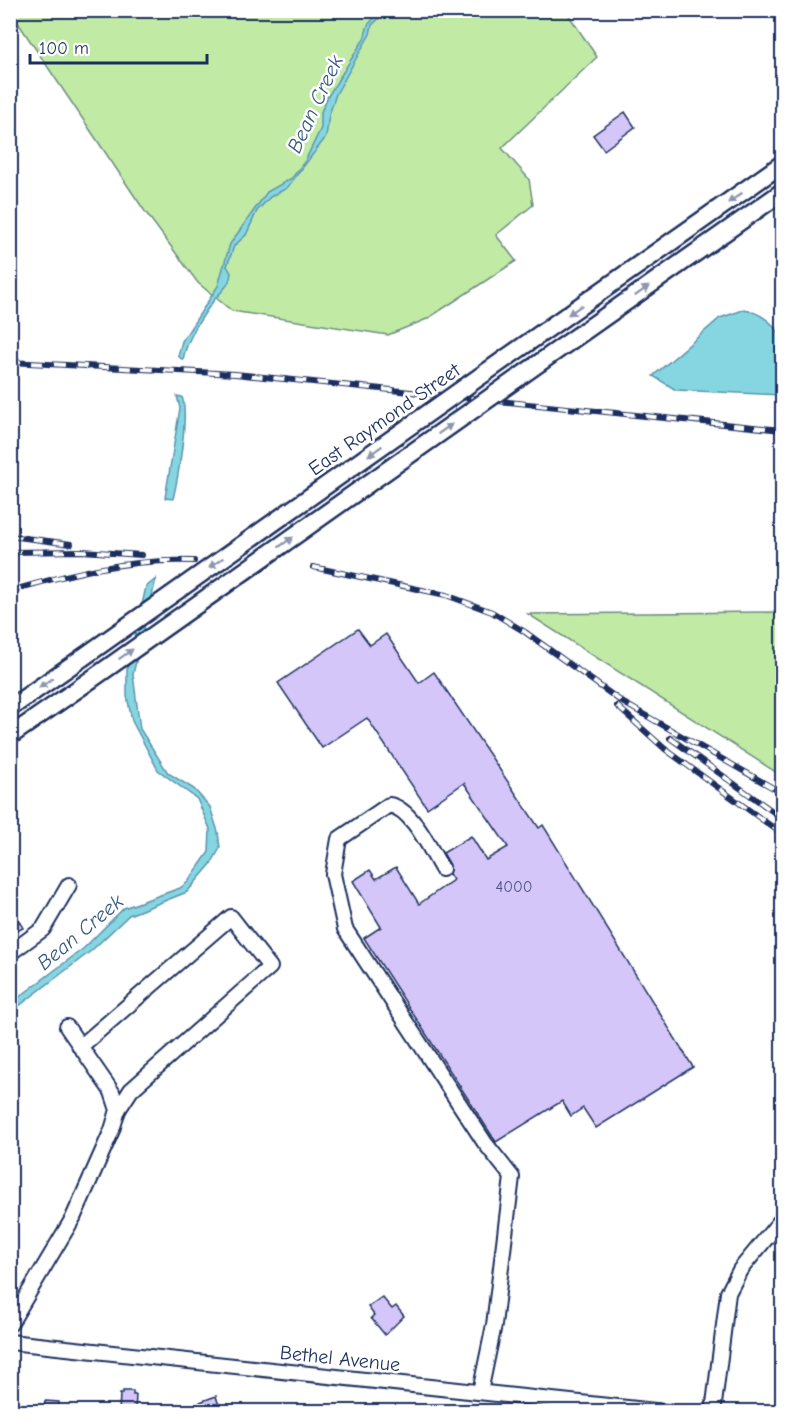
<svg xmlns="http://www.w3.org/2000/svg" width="793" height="1422" font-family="'Comic Neue',sans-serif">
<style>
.green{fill:#c1eaa5;stroke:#6e8c82;stroke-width:1.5}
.water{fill:#86d6e2;stroke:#5b93ad;stroke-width:1.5}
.building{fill:#d4c6f8;stroke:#1b2f5e;stroke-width:1.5}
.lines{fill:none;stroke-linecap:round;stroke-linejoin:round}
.minor-casing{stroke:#1b2f5e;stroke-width:18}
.major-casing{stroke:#1b2f5e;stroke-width:21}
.minor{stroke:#fff;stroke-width:14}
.major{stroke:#fff;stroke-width:16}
.rail-casing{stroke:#1b2f5e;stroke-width:6}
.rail{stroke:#fff;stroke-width:4;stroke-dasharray:11;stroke-linecap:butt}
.major-bridge-casing{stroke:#1b2f5e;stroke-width:21;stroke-linecap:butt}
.major-bridge{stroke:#fff;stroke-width:16}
.oneway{fill:#8d97ae}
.labels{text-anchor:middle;stroke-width:5;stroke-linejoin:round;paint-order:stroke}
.number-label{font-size:16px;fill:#495584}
.street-label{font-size:20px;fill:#1b2f5e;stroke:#fff}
.water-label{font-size:21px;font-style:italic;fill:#36597f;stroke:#fff}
</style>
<rect width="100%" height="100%" fill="#fff"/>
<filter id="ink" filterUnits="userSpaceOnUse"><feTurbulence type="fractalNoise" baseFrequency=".0167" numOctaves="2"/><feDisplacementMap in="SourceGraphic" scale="12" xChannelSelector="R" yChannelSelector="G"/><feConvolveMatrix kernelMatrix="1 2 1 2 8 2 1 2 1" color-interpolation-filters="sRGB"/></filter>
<g filter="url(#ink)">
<g class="green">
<path d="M10 11H566L597 57 502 148 529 179 533 205 496 235 516 261 427 319 388 335 232 311 198 283 144 210Z"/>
<path d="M782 612V776L528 614Z"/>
</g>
<g class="water">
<path d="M380 11H412L404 15 387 11 372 25 370 34 336 94 329 115 326 137 287 188 270 197 257 211 246 235 234 246 227 266 231 273C230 286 222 290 214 300 201 318 187 338 183 360L178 356 182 341 218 286 230 244 267 192 292 178 305 161 321 128V112L328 96 364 39 368 25Z"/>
<path d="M743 310C759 311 778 325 782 341 786 357 783 379 782 395L676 390 653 376 720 318Z"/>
<path d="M177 396 182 397C189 415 178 478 173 499L165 498 180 408Z"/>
<path d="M156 579 133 674 140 729 168 773 194 789 210 807 218 832 220 848 211 864 187 892 129 915 91 951 11 1012 10 1004 84 948 124 908 180 888 188 882 209 852 210 829 197 799 158 770 132 721 127 696V669L146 587Z"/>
</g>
<g class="building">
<path d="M625 112 635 127 604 150 593 135Z"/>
<path d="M358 629 370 645 386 634 419 683 434 672 539 828 543 825 693 1067 596 1128 583 1108 571 1116 562 1101 496 1142 364 938 381 927 353 881 370 870 376 879 396 867 419 904 453 880 449 874 450 865 443 853 471 836 486 860 508 847 464 783 427 808 367 718 322 748 278 683Z"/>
<path d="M10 905 23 928 10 935Z"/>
<path d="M382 1297 392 1309 396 1306 404 1316 385 1335 371 1318 374 1315 368 1307Z"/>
<path d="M123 1391H133V1395H136L135 1412H119L120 1394H123Z"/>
<path d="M216 1396 221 1412H203L200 1402Z"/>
<path d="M45 1401 59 1402 58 1412H44Z"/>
</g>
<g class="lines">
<g class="minor-casing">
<g id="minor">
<path d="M442 869C431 851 412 808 389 805L339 839 333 874 345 929 485 1143 512 1177 494 1325 480 1392"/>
<path d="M10 953 43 929 69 885"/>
<path d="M80 1047 231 917 270 967 131 1090 118 1110"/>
<path d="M10 1324 73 1218 112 1130 118 1110 112 1092 67 1027"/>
<path d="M10 1342 665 1412"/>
<path d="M713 1412 728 1293 740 1270 782 1219"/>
</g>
</g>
<g class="major-casing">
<g id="major">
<path d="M509 356 782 164"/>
<path d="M542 361 782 192"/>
<path d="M10 708 82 658"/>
<path d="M10 736 79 688"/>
</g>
</g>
<use href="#minor" class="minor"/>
<use href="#major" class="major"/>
<g class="rail-casing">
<g id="rail">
<path d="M10 362 235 374 782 430"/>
<path d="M10 536 71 544"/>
<path d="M10 552 82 551 142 555"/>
<path d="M313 567 446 595 492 612 525 632 622 702 782 793"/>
<path d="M10 591C72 573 130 558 194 561"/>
<path d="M617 706 665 749 782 834"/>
<path d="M670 738 782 818"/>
</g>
</g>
<use href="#rail" class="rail"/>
<g class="major-bridge-casing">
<g id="major-bridge">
<path d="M82 658 509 356"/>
<path d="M79 688 542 361"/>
</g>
</g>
<use href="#major-bridge" class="major-bridge"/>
</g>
<defs><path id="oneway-solid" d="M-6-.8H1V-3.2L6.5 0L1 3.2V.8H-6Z" transform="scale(1.5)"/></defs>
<g class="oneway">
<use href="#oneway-solid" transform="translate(735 198) rotate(145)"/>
<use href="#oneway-solid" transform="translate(642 291) rotate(-35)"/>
<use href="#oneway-solid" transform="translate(575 310) rotate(145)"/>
<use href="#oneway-solid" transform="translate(445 429) rotate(-35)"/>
<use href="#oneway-solid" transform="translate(375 451) rotate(145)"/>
<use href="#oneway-solid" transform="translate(286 542) rotate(-35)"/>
<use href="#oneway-solid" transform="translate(216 563) rotate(145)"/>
<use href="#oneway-solid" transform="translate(126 654) rotate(-35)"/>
<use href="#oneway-solid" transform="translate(46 683) rotate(145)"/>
</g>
</g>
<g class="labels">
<g class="number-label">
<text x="514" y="892">4000</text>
</g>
<g class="street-label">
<text transform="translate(384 419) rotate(-35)" y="7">East Raymond Street</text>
<text transform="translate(340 1358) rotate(6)" y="7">Bethel Avenue</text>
</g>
<g class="water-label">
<text transform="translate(315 104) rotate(-65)" y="7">Bean Creek</text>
<text transform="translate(80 932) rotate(-40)" y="7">Bean Creek</text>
</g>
</g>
<rect width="793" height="1422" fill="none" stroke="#fff" stroke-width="36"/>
<rect x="18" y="18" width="757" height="1386" fill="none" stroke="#1b2f5e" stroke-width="2" filter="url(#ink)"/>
<path d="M30 54v9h177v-9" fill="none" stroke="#1b2f5e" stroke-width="3"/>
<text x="39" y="54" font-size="18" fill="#1b2f5e" stroke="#ffffff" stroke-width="4.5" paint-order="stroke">100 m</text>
</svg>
